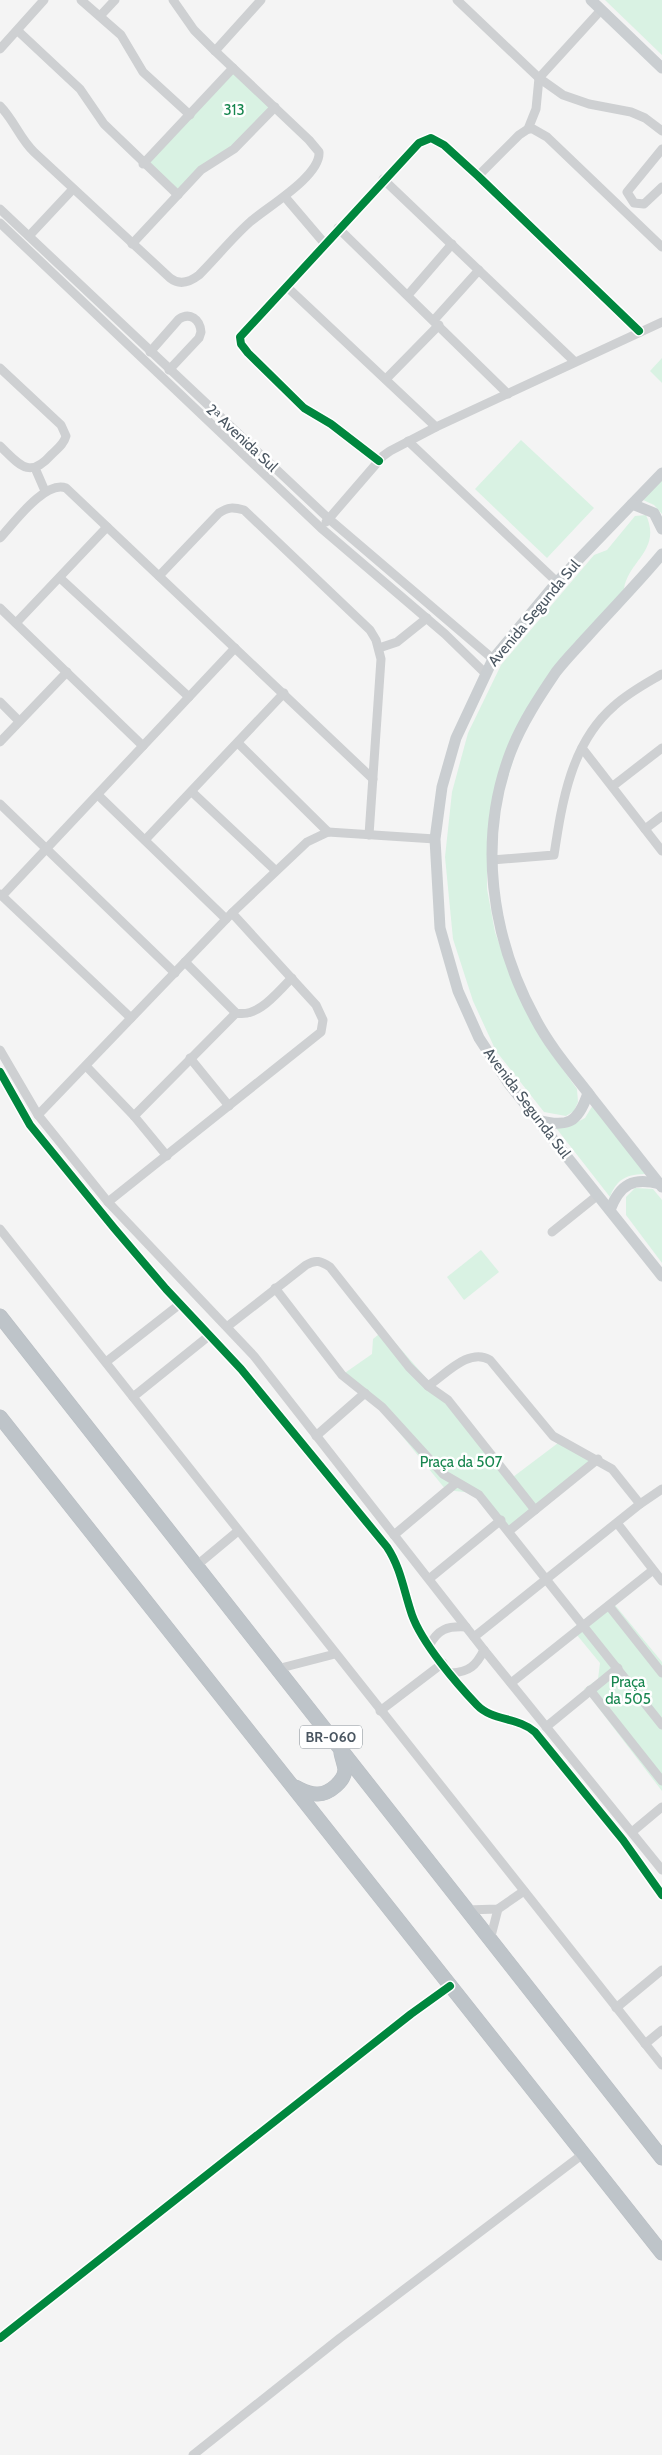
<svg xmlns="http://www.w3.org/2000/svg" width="662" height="2455" font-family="Cabin,sans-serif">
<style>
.green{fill:#d9f2e3}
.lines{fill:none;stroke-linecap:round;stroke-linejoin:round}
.highway-casing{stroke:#b9bec3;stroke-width:15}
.minor{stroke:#ced0d2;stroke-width:9}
.major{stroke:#caced1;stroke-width:11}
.highway{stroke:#bec4c9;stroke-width:14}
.cycleway-casing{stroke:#fff;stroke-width:11}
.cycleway{stroke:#00873e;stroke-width:8}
.labels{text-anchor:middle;stroke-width:5;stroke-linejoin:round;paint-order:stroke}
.shield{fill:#fff;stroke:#808990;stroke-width:1}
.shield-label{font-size:14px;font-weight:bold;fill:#4a5661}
.park-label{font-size:15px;fill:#17864f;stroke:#fff}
.street-label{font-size:15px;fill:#4a5661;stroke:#fff}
</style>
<rect width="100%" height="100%" fill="#f4f4f4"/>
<g class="green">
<path d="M605 0H662V55Z"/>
<path d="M233 66 278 109 213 161 177 199 140 163Z"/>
<path d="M662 358V383L650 371Z"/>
<path d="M521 440 594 508 547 558 475 489Z"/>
<path d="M662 479V514L654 505 641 499Z"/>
<path d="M646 515C662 550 628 561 624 589L530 706 487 844V889L495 932 515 988 539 1036 577 1089 578 1102 574 1111 566 1116 544 1112 496 1051 473 1001 453 939 445 857 452 792 468 733 501 665 594 555 607 550 635 516Z"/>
<path d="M593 1105 647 1174C628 1174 617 1178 610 1197L553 1124 566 1128 585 1118Z"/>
<path d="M635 1188 653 1189 662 1200V1263L626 1215V1197Z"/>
<path d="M481 1250 499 1272 464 1300 447 1277Z"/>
<path d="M384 1330 513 1477 562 1440 600 1462 508 1534 473 1493 446 1490 381 1410 339 1377 372 1354 373 1339Z"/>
<path d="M610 1599 662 1662V1791L584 1689 598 1679 600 1663 572 1629Z"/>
</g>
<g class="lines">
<g class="highway-casing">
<g id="highway">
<path d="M0 1316 662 2158"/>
<path d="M0 1417 662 2253"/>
<path d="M295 1787C302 1790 310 1795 318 1794 329 1794 345 1781 345 1769 344 1763 342 1758 341 1753"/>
</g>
</g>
<g class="minor">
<path d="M81 0 121 35 143 72 190 115"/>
<path d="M173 0 194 30 215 51"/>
<path d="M457 0 539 78 563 95 589 104 631 112 645 118 662 131"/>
<path d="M100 16 115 0"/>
<path d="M18 31 80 89 104 124 178 195"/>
<path d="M0 49 44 0"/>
<path d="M0 106C14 120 20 139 34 152L170 278C180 286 190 282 199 275 216 258 232 238 250 222 267 207 321 176 319 152L309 140 215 51 261 0"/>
<path d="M528 129H533L547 137 662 247"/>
<path d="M662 149 627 192 634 203 644 204 662 187"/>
<path d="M143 164 233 68"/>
<path d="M478 176 519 135 528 129 536 109 539 78 601 10"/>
<path d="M383 179 575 362"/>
<path d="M285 197 325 244"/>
<path d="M0 209 329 519 493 659"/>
<path d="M0 223 321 528 445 634 485 673"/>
<path d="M338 228 508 394"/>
<path d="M29 236 73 189"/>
<path d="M132 244 201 170 234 149 275 107"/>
<path d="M286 286 436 427"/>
<path d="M408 295 452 244"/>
<path d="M434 320 479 270"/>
<path d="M150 352 179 319C190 312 200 319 201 332L199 338 169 370"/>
<path d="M0 368 61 425 66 436C64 444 57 449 51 455 29 480 19 464 0 446"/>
<path d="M386 379 439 325"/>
<path d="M408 441 557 582"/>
<path d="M379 461 331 424 304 408 248 353 241 344 240 337 419 143 431 138 444 145 478 176 639 331"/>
<path d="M35 468 45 491"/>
<path d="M326 522 383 456 390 451 436 427 662 322"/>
<path d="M0 538C14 523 45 480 66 488L373 779"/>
<path d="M159 576 219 513C228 507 233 507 244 510L370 630 376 640 381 659 369 835"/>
<path d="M60 578 189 697"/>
<path d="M0 608 143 746"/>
<path d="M16 623 107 527"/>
<path d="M379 648 397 642 427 618"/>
<path d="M0 702 19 721"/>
<path d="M0 742 67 672"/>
<path d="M238 743 328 832"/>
<path d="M582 748 662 851"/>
<path d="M613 786 662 748"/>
<path d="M192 792 275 870"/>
<path d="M98 795 226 919"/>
<path d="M0 804 175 973"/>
<path d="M645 829 662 816"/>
<path d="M145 840 284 693"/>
<path d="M492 860 554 855C562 802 571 743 614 706 628 693 645 684 662 674"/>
<path d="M0 894 131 1018"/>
<path d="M2 896 235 648"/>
<path d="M185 962 236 1013C259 1018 277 992 292 978"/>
<path d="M0 1050 38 1115 108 1202 254 1356 484 1650 662 1870"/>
<path d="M190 1058 229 1106"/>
<path d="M86 1066 134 1116 167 1156"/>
<path d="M0 1072 30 1125 114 1228 166 1289 241 1369 387 1547C401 1568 404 1592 412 1615 422 1643 456 1683 477 1705 492 1721 518 1717 535 1732L623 1840 662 1895"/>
<path d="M38 1115 232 913 307 842 328 832 435 839"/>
<path d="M134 1116 236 1013"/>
<path d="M108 1202 321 1032 323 1020 316 1005 232 913"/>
<path d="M0 1229 662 2065"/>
<path d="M552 1232 598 1195"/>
<path d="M275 1288 342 1375 382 1407 443 1474 479 1495 662 1725"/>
<path d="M228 1326 306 1265C316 1259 321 1261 330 1267L409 1367 428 1386C445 1375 469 1347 490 1360L553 1436 612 1469 640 1504"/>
<path d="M106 1362 180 1304"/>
<path d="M428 1386 448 1400 535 1510"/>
<path d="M133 1397 210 1335"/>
<path d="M316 1436 365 1393"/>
<path d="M617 1523 662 1581"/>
<path d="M509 1531 598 1459"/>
<path d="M394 1535 456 1483"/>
<path d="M196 1566 238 1531"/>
<path d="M429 1579 501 1520"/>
<path d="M609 1606 662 1673"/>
<path d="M474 1637 640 1504 662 1489"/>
<path d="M429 1646C438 1629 447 1626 466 1627"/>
<path d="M277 1669 335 1654"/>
<path d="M451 1673C469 1672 476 1666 484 1650"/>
<path d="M511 1683 653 1570"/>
<path d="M590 1690 662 1781"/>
<path d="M380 1711 443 1663"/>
<path d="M546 1727 618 1668"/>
<path d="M632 1832 662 1807"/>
<path d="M466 1910 498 1909 524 1891"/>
<path d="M490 1940 498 1909"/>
<path d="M616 2008 662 1970"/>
<path d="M645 2044 662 2030"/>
<path d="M0 2338 411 2014 450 1986"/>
<path d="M193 2455 340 2338 583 2154"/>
</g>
<g class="major">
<path d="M591 0 662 68"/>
<path d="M662 473 557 582 493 659 456 738 442 787 435 839 440 928 458 991 479 1038 509 1084 662 1276"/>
<path d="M632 504 654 513 662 529"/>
<path d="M662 554C638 583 611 610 586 638 576 649 565 660 556 672 539 697 522 723 511 751 477 839 491 937 535 1018 550 1047 572 1072 592 1098 615 1127 638 1157 662 1187"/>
<path d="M537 1120C568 1128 578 1123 588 1093"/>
<path d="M610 1210C620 1184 633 1177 660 1184"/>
</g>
<use href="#highway" class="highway"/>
<g class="cycleway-casing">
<g id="cycleway">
<path d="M379 461 331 424 304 408 248 353 241 344 240 337 419 143 431 138 444 145 478 176 639 331"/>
<path d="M0 1072 30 1125 114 1228 166 1289 241 1369 387 1547C401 1568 404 1592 412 1615 422 1643 456 1683 477 1705 492 1721 518 1717 535 1732L623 1840 662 1895"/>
<path d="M0 2338 411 2014 450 1986"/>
</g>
</g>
<use href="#cycleway" class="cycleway"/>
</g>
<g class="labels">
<rect class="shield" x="300" y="1725.5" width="62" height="23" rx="4"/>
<g class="shield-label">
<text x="331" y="1742">BR-060</text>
</g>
<g class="park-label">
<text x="234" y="115">313</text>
<text x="461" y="1467">Praça da 507</text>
<text x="628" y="1687">Praça<tspan x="628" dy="17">da 505</tspan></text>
</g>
<g class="street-label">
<text transform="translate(242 438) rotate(43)" y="5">2ᵃ Avenida Sul</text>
<text transform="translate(534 613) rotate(-50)" y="5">Avenida Segunda Sul</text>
<text transform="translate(527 1103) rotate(53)" y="5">Avenida Segunda Sul</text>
</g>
</g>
</svg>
